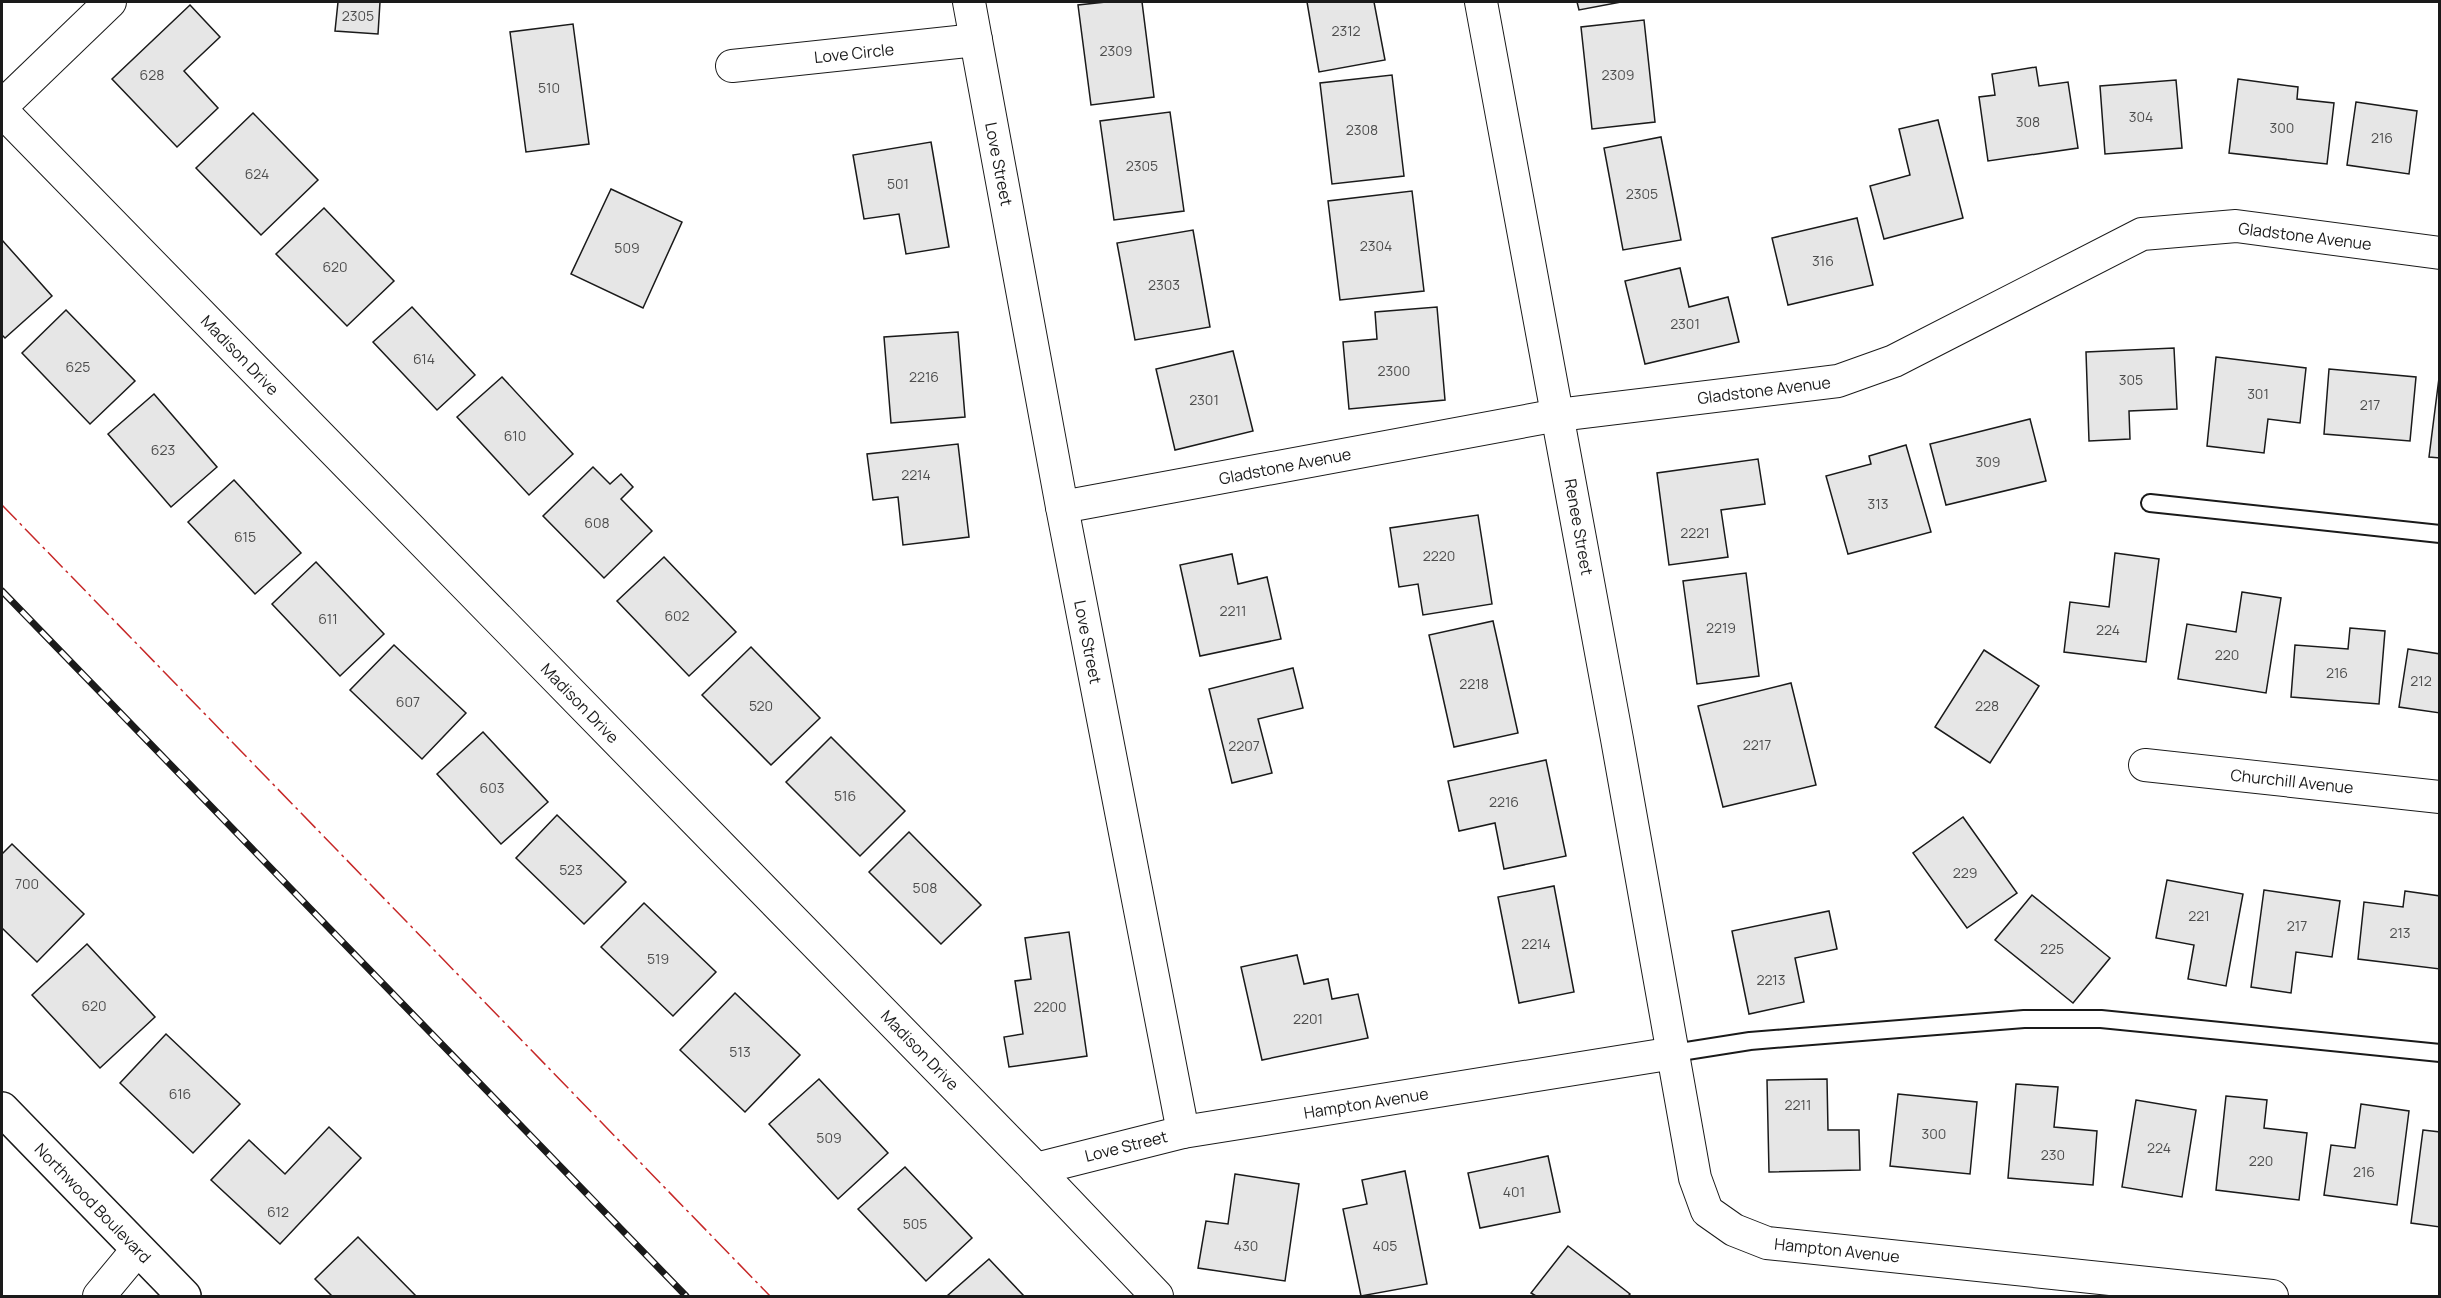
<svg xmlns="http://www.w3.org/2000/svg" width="2441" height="1298" font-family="Manrope,sans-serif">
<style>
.building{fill:#e6e6e6;stroke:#1a1a1a;stroke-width:1.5}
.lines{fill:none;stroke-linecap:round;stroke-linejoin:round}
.service-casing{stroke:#1a1a1a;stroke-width:20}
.minor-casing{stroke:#1a1a1a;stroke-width:34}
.tertiary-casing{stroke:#1a1a1a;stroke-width:36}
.service{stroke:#fff;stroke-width:16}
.minor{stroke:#fff;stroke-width:32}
.tertiary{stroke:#fff;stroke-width:33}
.rail-casing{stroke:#1a1a1a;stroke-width:7}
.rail{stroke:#fff;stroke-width:4.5;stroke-dasharray:14;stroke-linecap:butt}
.power{stroke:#c62828;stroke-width:1.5;stroke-dasharray:21 4.5 3 4.5;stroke-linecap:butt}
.labels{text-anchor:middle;stroke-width:4.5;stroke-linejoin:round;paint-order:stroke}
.number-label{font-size:14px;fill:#4d4d4d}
.street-label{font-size:16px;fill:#1a1a1a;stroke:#fff}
</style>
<rect width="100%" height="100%" fill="#fff"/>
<g class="building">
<path d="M338 2H380L378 34 335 31Z"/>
<path d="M1106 2H1142L1154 97 1091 105 1078 5Z"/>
<path d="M1307 2H1374L1385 60 1319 72Z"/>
<path d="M1577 2H1621L1579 10Z"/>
<path d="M190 5 220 37 184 71 218 108 177 147 112 79Z"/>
<path d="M1644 20 1655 122 1592 129 1581 27Z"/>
<path d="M573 24 589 144 526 152 510 32Z"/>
<path d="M2036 67 2039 86 2068 82 2078 148 1988 161 1979 97 1995 95 1992 74Z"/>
<path d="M1392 75 1404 176 1332 184 1320 83Z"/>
<path d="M2238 79 2298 87 2297 99 2334 103 2327 164 2229 153Z"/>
<path d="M2176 80 2182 148 2105 154 2100 86Z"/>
<path d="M2356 102 2417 111 2409 174 2347 165Z"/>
<path d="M1170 112 1184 211 1114 220 1100 121Z"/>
<path d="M253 113 318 180 261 235 196 168Z"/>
<path d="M1938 120 1963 218 1884 239 1870 186 1910 175 1899 129Z"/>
<path d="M1661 137 1681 240 1623 250 1604 148Z"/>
<path d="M931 142 949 247 906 254 899 214 864 219 853 155Z"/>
<path d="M611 189 682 222 643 308 571 274Z"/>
<path d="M1412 191 1424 291 1340 300 1328 201Z"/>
<path d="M324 208 394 281 347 326 276 254Z"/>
<path d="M1857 218 1873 285 1788 305 1772 238Z"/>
<path d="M1193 230 1210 327 1135 340 1117 243Z"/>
<path d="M2 240 52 296 5 338 2 335Z"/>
<path d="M1680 268 1689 307 1728 297 1739 342 1645 364 1625 281Z"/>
<path d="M412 307 475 375 437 410 373 342Z"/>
<path d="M1437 307 1445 400 1349 409 1343 342 1377 339 1375 312Z"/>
<path d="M66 310 135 381 90 424 22 353Z"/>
<path d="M958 332 965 417 891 423 884 337Z"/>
<path d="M2174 348 2177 409 2129 411 2130 439 2089 441 2086 352Z"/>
<path d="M1233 351 1253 431 1175 450 1156 369Z"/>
<path d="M2216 357 2306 368 2300 423 2268 419 2264 453 2207 446Z"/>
<path d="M2329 369 2416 377 2410 441 2324 434Z"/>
<path d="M502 377 573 454 529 495 457 417Z"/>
<path d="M2439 378H2440V458L2429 457Z"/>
<path d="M154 394 217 467 171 507 108 434Z"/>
<path d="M2030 419 2046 481 1946 505 1930 444Z"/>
<path d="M958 444 969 537 903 545 898 497 873 500 867 454Z"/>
<path d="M1906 445 1931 532 1848 554 1826 476 1871 464 1869 456Z"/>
<path d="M1758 459 1765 504 1721 510 1728 557 1669 565 1657 473Z"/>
<path d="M593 467 610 484 621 474 633 487 621 499 652 531 604 578 543 516Z"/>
<path d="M234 480 301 553 255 594 188 522Z"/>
<path d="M1478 515 1492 604 1423 615 1418 584 1399 587 1390 528Z"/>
<path d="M2115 553 2159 559 2146 662 2064 652 2070 602 2109 607Z"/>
<path d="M1232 554 1238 584 1267 577 1281 639 1200 656 1180 565Z"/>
<path d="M664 557 736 632 689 676 617 601Z"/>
<path d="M316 562 384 634 340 676 272 604Z"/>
<path d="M1746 573 1759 676 1697 684 1683 581Z"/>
<path d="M2242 592 2281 598 2266 693 2178 679 2187 624 2236 632Z"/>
<path d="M1493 621 1518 733 1454 747 1429 635Z"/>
<path d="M2350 628 2385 631 2379 704 2291 697 2295 645 2348 649Z"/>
<path d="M394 645 466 713 422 759 350 690Z"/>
<path d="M751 647 820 718 771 765 702 695Z"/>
<path d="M2408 649 2440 654V713L2399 707Z"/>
<path d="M1984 650 2039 686 1990 763 1935 727Z"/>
<path d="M1293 668 1303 708 1258 719 1272 773 1232 783 1209 689Z"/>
<path d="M1791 683 1816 785 1723 807 1698 706Z"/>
<path d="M483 732 548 802 501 844 437 774Z"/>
<path d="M831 737 905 811 860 856 786 782Z"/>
<path d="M1546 760 1566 856 1504 869 1495 823 1459 831 1448 781Z"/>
<path d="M557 815 626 882 584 924 516 858Z"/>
<path d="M1963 817 2017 893 1967 928 1913 853Z"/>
<path d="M909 832 981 905 941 944 869 872Z"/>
<path d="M12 844 84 914 37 962 2 928V854Z"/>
<path d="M2167 880 2243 894 2226 986 2188 979 2194 945 2156 938Z"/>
<path d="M1554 886 1574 992 1519 1003 1498 897Z"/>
<path d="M2264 890 2340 901 2332 957 2296 952 2291 993 2251 987Z"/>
<path d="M2405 891 2440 896V969L2358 959 2364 902 2403 907Z"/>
<path d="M2032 895 2110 958 2073 1003 1995 940Z"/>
<path d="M644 903 716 972 673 1016 601 947Z"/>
<path d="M1829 911 1837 949 1795 958 1804 1002 1749 1014 1732 931Z"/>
<path d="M1069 932 1087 1056 1009 1067 1004 1037 1023 1034 1015 981 1031 979 1025 938Z"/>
<path d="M87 944 155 1017 100 1068 32 995Z"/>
<path d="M1297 955 1304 984 1328 979 1332 999 1358 994 1368 1038 1262 1060 1241 967Z"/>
<path d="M735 993 800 1055 745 1112 680 1050Z"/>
<path d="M166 1034 240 1104 193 1153 120 1083Z"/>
<path d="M819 1079 888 1153 838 1199 769 1124Z"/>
<path d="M1827 1079 1828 1130H1859L1860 1170 1769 1172 1767 1080Z"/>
<path d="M2016 1084 2058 1087 2054 1127 2097 1131 2093 1185 2008 1178Z"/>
<path d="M1898 1094 1977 1102 1970 1174 1890 1166Z"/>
<path d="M2226 1096 2267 1100 2264 1128 2307 1133 2299 1200 2216 1190Z"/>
<path d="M2136 1100 2196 1110 2182 1197 2122 1187Z"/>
<path d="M2361 1104 2409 1111 2397 1205 2324 1195 2331 1145 2355 1148Z"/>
<path d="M329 1127 361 1158 280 1244 211 1180 249 1140 285 1174Z"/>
<path d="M2423 1130 2440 1132V1227L2411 1223Z"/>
<path d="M1548 1156 1560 1212 1480 1228 1468 1173Z"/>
<path d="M905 1167 972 1238 926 1281 858 1209Z"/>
<path d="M1405 1171 1427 1284 1361 1296 1343 1209 1367 1204 1362 1180Z"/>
<path d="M1235 1174 1299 1184 1285 1281 1198 1268 1206 1221 1228 1224Z"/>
<path d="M358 1237 416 1296H332L315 1279Z"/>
<path d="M1568 1246 1630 1294 1628 1296H1536L1531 1293Z"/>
<path d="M989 1259 1024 1296H947Z"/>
</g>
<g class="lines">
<g class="service-casing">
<g id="service">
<path d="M2150 503 2440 534"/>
<path d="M1674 1053 1750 1041 2024 1019H2101L2440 1053"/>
</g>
</g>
<g class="minor-casing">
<g id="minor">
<path d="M969 2 1062 507 1183 1132"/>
<path d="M1481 2 1617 739 1695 1178 1707 1211 1734 1230 1767 1243 2272 1296"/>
<path d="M732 66 976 40"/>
<path d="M2 106 110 2"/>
<path d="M2 111 1036 1169 1157 1296"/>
<path d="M1062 507 1558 415 1838 381 1894 361 2142 234 2236 226 2440 253"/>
<path d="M2145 765 2440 797"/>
<path d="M1036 1169 1183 1132 1674 1053"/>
<path d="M99 1296 138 1249"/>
</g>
</g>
<g class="tertiary-casing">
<path id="tertiary" d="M2 1109 184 1296"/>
</g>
<use href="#service" class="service"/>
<use href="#minor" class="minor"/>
<use href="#tertiary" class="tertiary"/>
<g class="rail-casing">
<path id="rail" d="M2 591 686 1296"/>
</g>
<use href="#rail" class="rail"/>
<path class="power" d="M2 505 770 1296"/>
</g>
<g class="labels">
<g class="number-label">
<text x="358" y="21">2305</text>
<text x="1346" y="36">2312</text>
<text x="1116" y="56">2309</text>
<text x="152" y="80">628</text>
<text x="1618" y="80">2309</text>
<text x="549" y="93">510</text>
<text x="2141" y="122">304</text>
<text x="2028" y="127">308</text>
<text x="2282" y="133">300</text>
<text x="1362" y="135">2308</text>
<text x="2382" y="143">216</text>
<text x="1142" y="171">2305</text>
<text x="257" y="179">624</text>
<text x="898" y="189">501</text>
<text x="1642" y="199">2305</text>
<text x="1376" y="251">2304</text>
<text x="627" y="253">509</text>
<text x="1823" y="266">316</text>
<text x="335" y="272">620</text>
<text x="1164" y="290">2303</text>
<text x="1685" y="329">2301</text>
<text x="424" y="364">614</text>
<text x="78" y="372">625</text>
<text x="1394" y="376">2300</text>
<text x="924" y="382">2216</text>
<text x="2131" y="385">305</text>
<text x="2258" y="399">301</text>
<text x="1204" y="405">2301</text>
<text x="2370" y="410">217</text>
<text x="515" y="441">610</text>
<text x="163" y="455">623</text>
<text x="1988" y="467">309</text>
<text x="916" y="480">2214</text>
<text x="1878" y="509">313</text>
<text x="597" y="528">608</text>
<text x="1695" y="538">2221</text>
<text x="245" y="542">615</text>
<text x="1439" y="561">2220</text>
<text x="1233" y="616">2211</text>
<text x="677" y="621">602</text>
<text x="328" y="624">611</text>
<text x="1721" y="633">2219</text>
<text x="2108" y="635">224</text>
<text x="2227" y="660">220</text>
<text x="2337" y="678">216</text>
<text x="2421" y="686">212</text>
<text x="1474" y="689">2218</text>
<text x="408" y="707">607</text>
<text x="761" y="711">520</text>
<text x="1987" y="711">228</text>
<text x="1757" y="750">2217</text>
<text x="1244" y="751">2207</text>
<text x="492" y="793">603</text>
<text x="845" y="801">516</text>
<text x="1504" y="807">2216</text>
<text x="571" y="875">523</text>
<text x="1965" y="878">229</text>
<text x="27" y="889">700</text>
<text x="925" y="893">508</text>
<text x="2199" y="921">221</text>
<text x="2297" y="931">217</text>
<text x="2400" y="938">213</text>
<text x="1536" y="949">2214</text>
<text x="2052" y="954">225</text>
<text x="658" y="964">519</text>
<text x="1771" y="985">2213</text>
<text x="94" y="1011">620</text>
<text x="1050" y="1012">2200</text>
<text x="1308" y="1024">2201</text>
<text x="740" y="1057">513</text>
<text x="180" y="1099">616</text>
<text x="1798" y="1110">2211</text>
<text x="1934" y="1139">300</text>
<text x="829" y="1143">509</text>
<text x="2159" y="1153">224</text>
<text x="2053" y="1160">230</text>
<text x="2261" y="1166">220</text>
<text x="2364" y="1177">216</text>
<text x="1514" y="1197">401</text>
<text x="278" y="1217">612</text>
<text x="915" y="1229">505</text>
<text x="1246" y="1251">430</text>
<text x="1385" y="1251">405</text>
</g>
<g class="street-label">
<text transform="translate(854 53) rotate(-6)" y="6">Love Circle</text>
<text transform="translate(999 164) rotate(79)" y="6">Love Street</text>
<text transform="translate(2305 236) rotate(7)" y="6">Gladstone Avenue</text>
<text transform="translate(240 355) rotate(46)" y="6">Madison Drive</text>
<text transform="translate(1764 390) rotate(-7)" y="6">Gladstone Avenue</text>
<text transform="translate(1285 466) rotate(-11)" y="6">Gladstone Avenue</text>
<text transform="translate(1579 527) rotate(80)" y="6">Renee Street</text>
<text transform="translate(1088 642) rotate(79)" y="6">Love Street</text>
<text transform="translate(580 703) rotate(46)" y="6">Madison Drive</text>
<text transform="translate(2292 781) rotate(6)" y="6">Churchill Avenue</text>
<text transform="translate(920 1050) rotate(46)" y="6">Madison Drive</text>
<text transform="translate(1366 1103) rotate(-9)" y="6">Hampton Avenue</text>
<text transform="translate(1126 1146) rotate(-14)" y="6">Love Street</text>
<text transform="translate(93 1203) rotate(46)" y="6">Northwood Boulevard</text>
<text transform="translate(1837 1250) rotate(6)" y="6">Hampton Avenue</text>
</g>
</g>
<rect width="2441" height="1298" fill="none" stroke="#1a1a1a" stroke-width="6"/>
</svg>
